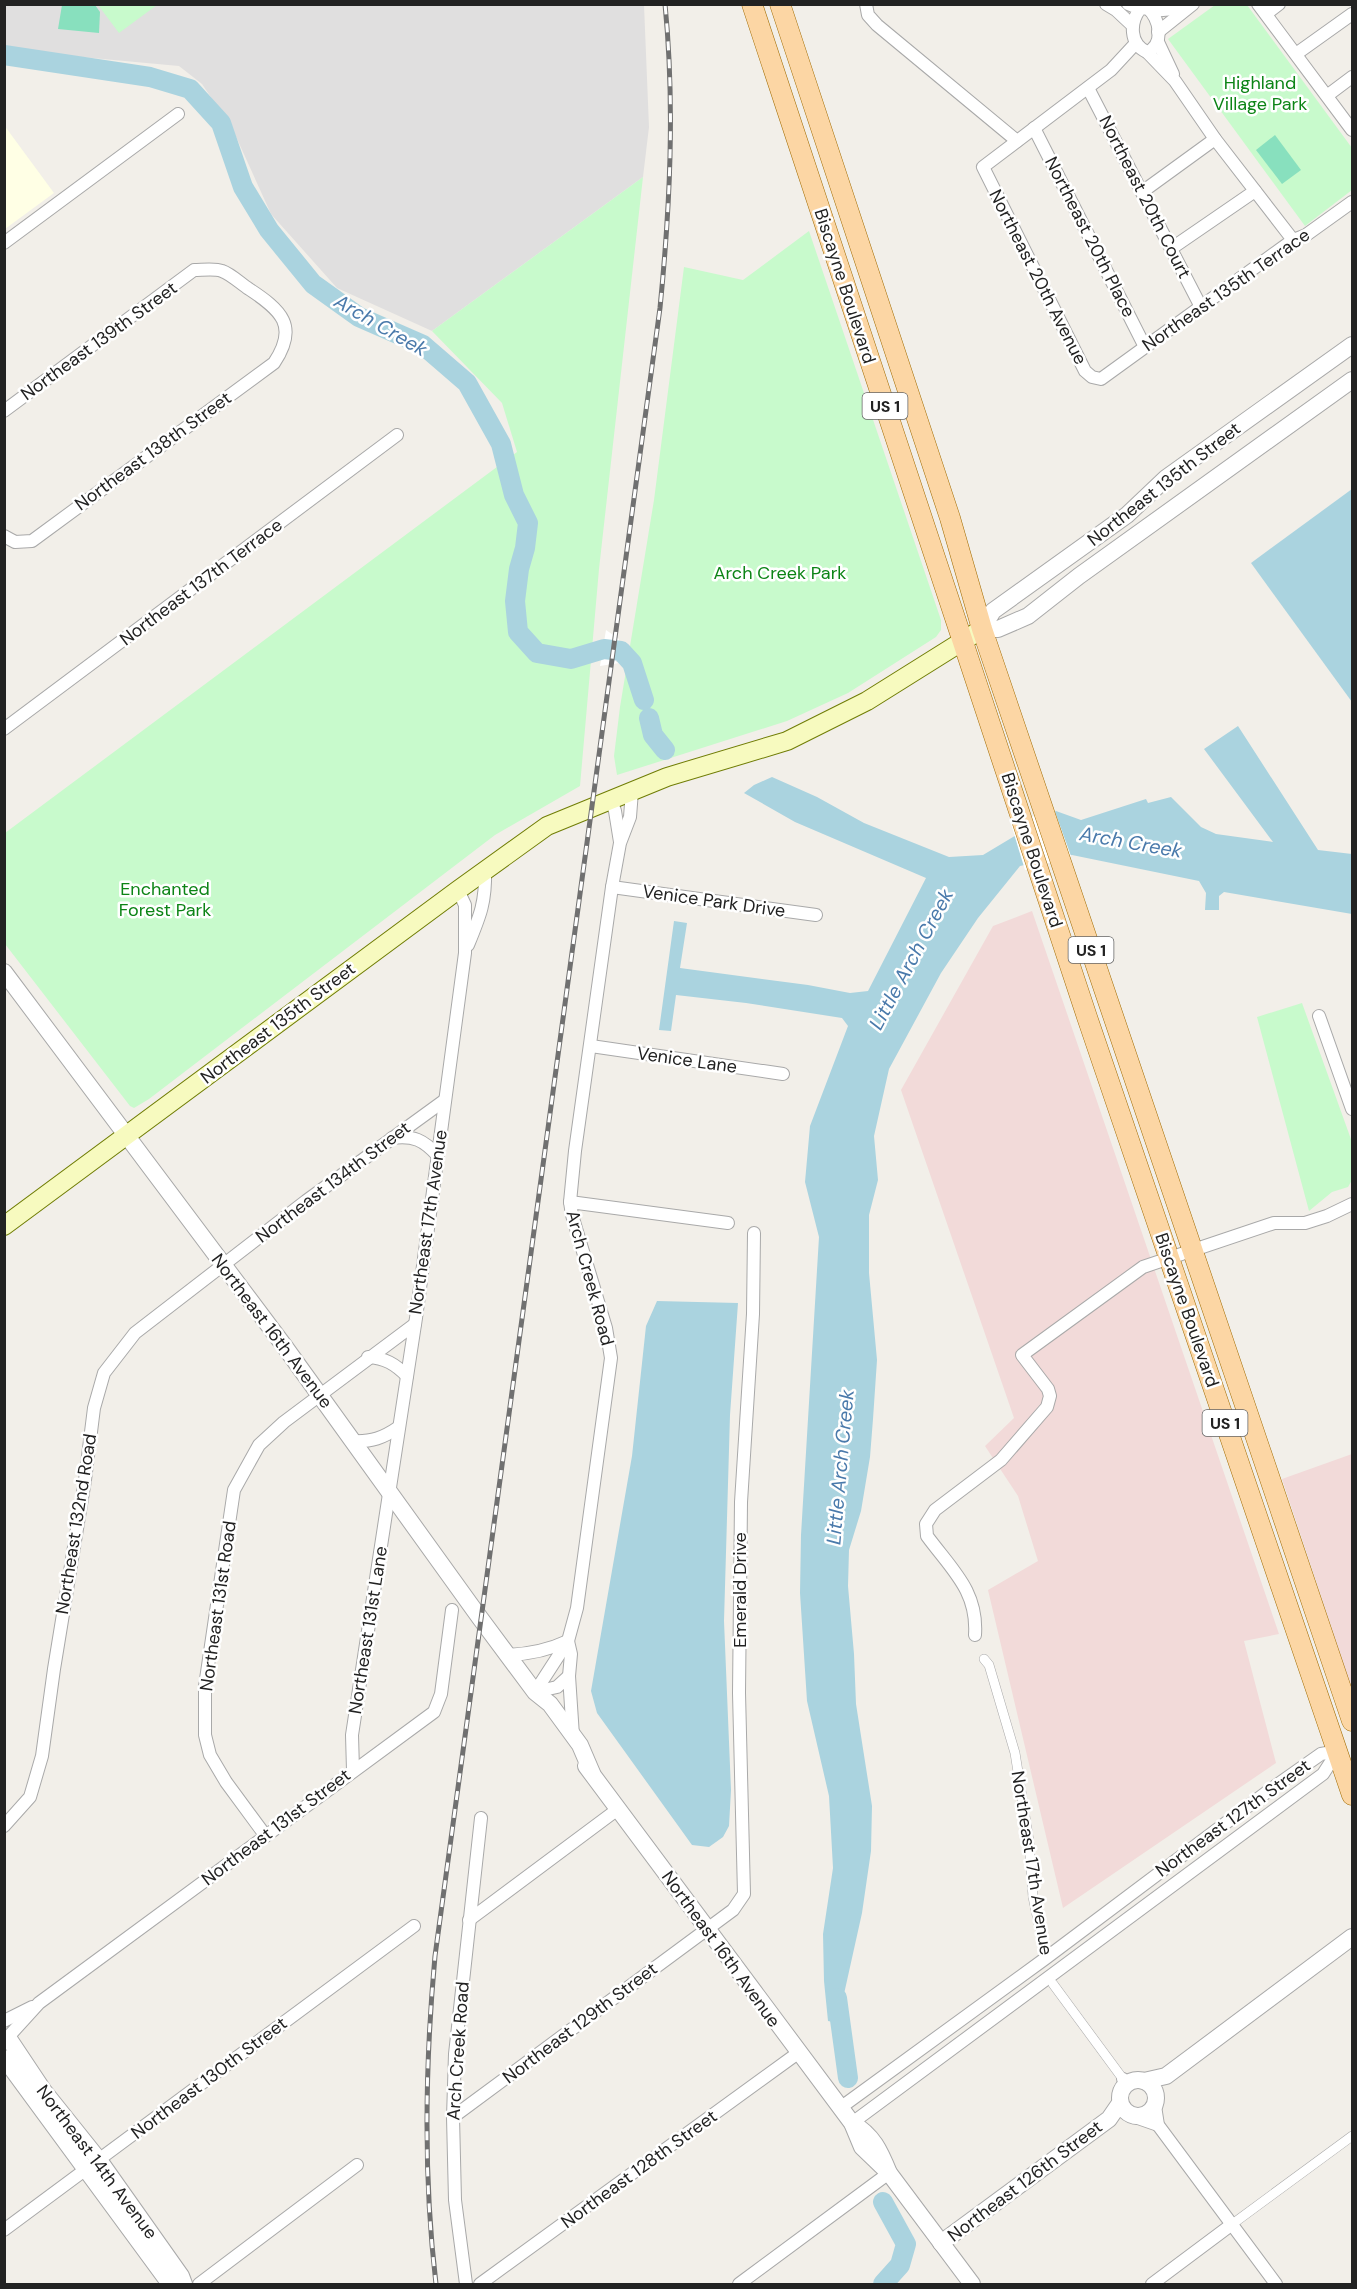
<svg xmlns="http://www.w3.org/2000/svg" width="1357" height="2289" font-family="'DM Sans',sans-serif">
<style>
.residential{fill:#e0dfdf}
.commercial{fill:#f2dad9}
.education{fill:#ffffe5}
.park{fill:#c8facc}
.pitch{fill:#88e0be}
.water{fill:#aad3df}
.pier{fill:#fff}
.lines{fill:none;stroke-linecap:round;stroke-linejoin:round}
.river{stroke:#aad3df;stroke-width:20}
.pedestrian-casing{stroke:#a9a9a9;stroke-width:10}
.minor-casing{stroke:#a9a9a9;stroke-width:14}
.tertiary-casing{stroke:#a9a9a9;stroke-width:18}
.secondary-casing{stroke:#707d05;stroke-width:20}
.primary-casing{stroke:#a06b00;stroke-width:21}
.pedestrian{stroke:#fff;stroke-width:9}
.minor{stroke:#fff;stroke-width:12}
.tertiary{stroke:#fff;stroke-width:16}
.secondary{stroke:#f7fabf;stroke-width:18}
.primary{stroke:#fcd6a4;stroke-width:20}
.rail-casing{stroke:#707070;stroke-width:5}
.rail{stroke:#fff;stroke-width:3;stroke-dasharray:9;stroke-linecap:butt}
.labels{text-anchor:middle;stroke-width:5;stroke-linejoin:round;paint-order:stroke}
.shield{fill:#fff;stroke:#646464;stroke-width:1.5}
.shield-label{font-size:16px;font-weight:bold;fill:#222}
.park-label{font-size:18px;fill:#0c8416;stroke:#fff}
.street-label{font-size:18px;fill:#222;stroke:#fff}
.water-label{font-size:20px;font-style:italic;fill:#4a7aab;stroke:#fff}
</style>
<rect width="100%" height="100%" fill="#f2efe9"/>
<path class="residential" d="M4 5H644L649 127 643 177 432 331 337 288 271 214 233 130 202 84 179 66 5 50Z"/>
<g class="commercial">
<path d="M1032 911 1279 1634 1244 1641 1276 1763 1063 1908 988 1590 1038 1561 1018 1496 985 1446 1014 1418 901 1090 993 926Z"/>
<path d="M1352 1454V1689L1282 1479Z"/>
</g>
<path class="education" d="M4 125 54 193 5 229H4Z"/>
<g class="park">
<path d="M98 5H157L119 33Z"/>
<path d="M1215 5H1247L1352 148V190L1305 226 1168 39Z"/>
<path d="M643 177 599 569 580 786 495 835 149 1099 134 1108 130 1106 5 944V833L517 452 502 403 432 331Z"/>
<path d="M809 231 941 620V630L936 637 848 693 787 721 617 775 614 756 620 707 654 500 684 267 743 280Z"/>
<path d="M1302 1003 1352 1142V1180L1348 1187 1332 1192 1309 1211 1257 1017Z"/>
</g>
<g class="pitch">
<path d="M62 5H95L100 12 99 33 58 29Z"/>
<path d="M1275 135 1301 170 1282 184 1256 150Z"/>
</g>
<g class="water">
<path d="M1352 489V702L1251 563Z"/>
<path d="M1238 726 1318 850 1352 854V914L1224 892 1219 896V910H1205L1206 893 1199 881 1072 855 1020 866 978 918 941 973 889 1069 874 1136 878 1180 869 1215V1273L877 1360 873 1419 870 1457 861 1511 849 1550 848 1586 854 1654 856 1704 872 1806 871 1851 862 1913 844 1994 843 2024 828 2021 824 1981 823 1934 833 1868 829 1796 807 1701 800 1593 801 1535 819 1237 805 1182 810 1126 848 1026 842 1018 746 1003 676 995 671 1031 659 1030 674 921 687 923 680 968 808 985 850 993 868 991 926 878 795 822 744 793 754 785 772 777 817 797 864 823 949 857 983 855 1056 811 1081 820 1146 799 1148 803 1171 797 1201 827 1216 834 1273 842 1204 749Z"/>
<path d="M657 1301 738 1303 730 1415 724 1621 731 1790 729 1826 723 1837 709 1847 692 1845 597 1713 591 1691 632 1456 646 1326Z"/>
</g>
<g class="pier">
<path d="M606 630 619 639 616 662 619 663 600 666Z"/>
<path d="M1054 809 1071 856 1025 870 1011 824Z"/>
</g>
<g class="lines">
<g class="river">
<path d="M4 55 150 77 190 89 221 123 243 187 269 230 313 284 359 317 423 345 467 383 501 444 514 495 528 523 525 548 519 569 515 601 518 632 537 653 571 659 604 649 621 651 632 663 644 700"/>
<path d="M649 718 653 735 665 750"/>
<path d="M837 1998 848 2078"/>
<path d="M883 2202 906 2244 900 2265 883 2284"/>
</g>
<g class="pedestrian-casing">
<g id="pedestrian">
<path d="M984 1659 989 1665 1015 1753 1029 1841 1033 1897 1046 1958"/>
<path d="M1053 1984 1123 2079"/>
<path d="M1231 2225 1352 2136"/>
</g>
</g>
<g class="minor-casing">
<g id="minor">
<path d="M866 4 868 15 877 25 1017 141"/>
<path d="M1106 4 1116 10 1132 25"/>
<path d="M1128 4 1140 9 1147 8C1160 17 1165 45 1147 52 1129 44 1130 22 1140 9"/>
<path d="M1258 4 1352 130"/>
<path d="M1151 11 1186 8"/>
<path d="M1266 14 1279 4"/>
<path d="M1158 32 1193 4"/>
<path d="M1158 42 1173 74"/>
<path d="M1136 43 1111 70 983 167 1085 371 1092 377 1101 379 1293 240 1306 235 1352 202"/>
<path d="M1147 52 1175 81 1215 139 1293 240"/>
<path d="M1296 54 1352 14"/>
<path d="M1088 88 1201 307"/>
<path d="M1328 95 1352 77"/>
<path d="M1034 128 1145 347"/>
<path d="M1142 192 1215 139"/>
<path d="M4 243 178 114"/>
<path d="M1172 248 1255 191"/>
<path d="M4 411 194 270C202 270 215 268 222 271 231 274 241 284 249 289 281 310 299 326 274 363L32 541 15 542 4 536"/>
<path d="M4 729 397 435"/>
<path d="M611 800 615 811 620 842"/>
<path d="M612 887 816 915"/>
<path d="M468 945C480 916 486 902 485 870"/>
<path d="M1319 1016 1352 1109"/>
<path d="M591 1046 783 1074"/>
<path d="M392 1138C413 1135 424 1140 438 1156"/>
<path d="M570 1202 728 1223"/>
<path d="M368 1357C385 1358 395 1364 407 1376"/>
<path d="M352 1441C372 1442 383 1438 399 1427"/>
<path d="M975 1635C978 1591 952 1570 927 1536L926 1524 935 1510 1001 1460 1047 1407 1050 1396 1048 1389 1022 1355 1143 1267 1274 1223H1305L1327 1216 1352 1204"/>
<path d="M568 1641 571 1654 569 1676 573 1736"/>
<path d="M508 1655C529 1654 549 1650 568 1641"/>
<path d="M535 1692 568 1641 577 1608 611 1358 606 1328 572 1215 570 1202 575 1151 612 887 620 843 630 817 632 791"/>
<path d="M535 1692 557 1687 569 1676"/>
<path d="M353 1770 352 1735 416 1318 465 953V905L458 890"/>
<path d="M4 1826 30 1797 42 1756 54 1669 85 1480 94 1408 104 1373 135 1333 306 1201 445 1100"/>
<path d="M265 1835 226 1782 210 1755 205 1735V1686L234 1490 259 1445 284 1422 415 1324"/>
<path d="M469 1920 618 1809"/>
<path d="M4 2021 32 2007"/>
<path d="M9 2036 39 2003 434 1712 441 1694 452 1610"/>
<path d="M1123 2079 1127 2083"/>
<path d="M1155 2106 1158 2125 1276 2284"/>
<path d="M840 2108 1046 1958 1267 1792 1321 1754 1338 1751"/>
<path d="M453 2117 733 1910 744 1894 739 1693 741 1502 753 1314 754 1233"/>
<path d="M1135 2117 1158 2125"/>
<path d="M852 2123 1323 1774 1338 1751"/>
<path d="M4 2230 414 1926"/>
<path d="M199 2284 357 2165"/>
<path d="M466 2284 455 2200 453 2117 455 2054 481 1818"/>
<path d="M480 2284 798 2053"/>
<path d="M739 2284 889 2173"/>
<path d="M1152 2284 1231 2225"/>
</g>
</g>
<g class="tertiary-casing">
<g id="tertiary">
<path d="M1352 345 1166 478 1127 515 993 611 982 629H998L1028 616 1079 576 1352 380"/>
<path d="M4 972 285 1347 480 1618 535 1692 550 1704 580 1745 592 1773"/>
<path d="M586 1766 852 2123 862 2147 889 2173"/>
<path d="M9 2039 43 2090 99 2160 181 2276 184 2284"/>
<path d="M4 2058 170 2284"/>
<circle cx="1138" cy="2098" r="18"/>
<path d="M1144 2081 1166 2076 1352 1937"/>
<path d="M852 2123C873 2135 880 2151 889 2173L972 2284"/>
<path d="M941 2243 1109 2119 1120 2103"/>
</g>
</g>
<g class="secondary-casing">
<path id="secondary" d="M4 1226 458 890 547 826 667 777 787 741 867 701 982 629"/>
</g>
<g class="primary-casing">
<g id="primary">
<path d="M752 4 1087 1017 1352 1795"/>
<path d="M780 4 950 518 982 629 1352 1721"/>
</g>
</g>
<use href="#pedestrian" class="pedestrian"/>
<use href="#minor" class="minor"/>
<use href="#tertiary" class="tertiary"/>
<use href="#secondary" class="secondary"/>
<use href="#primary" class="primary"/>
<g class="rail-casing">
<path id="rail" d="M436 2284C423 2175 425 2066 435 1956L660 308C670 207 675 106 665 4"/>
</g>
<use href="#rail" class="rail"/>
</g>
<g class="labels">
<g class="shield">
<rect x="862.5" y="393" width="45" height="26" rx="4.5"/>
<rect x="1068.5" y="937" width="45" height="26" rx="4.5"/>
<rect x="1202.5" y="1410" width="45" height="26" rx="4.5"/>
</g>
<g class="shield-label">
<text x="885" y="412">US 1</text>
<text x="1091" y="956">US 1</text>
<text x="1225" y="1429">US 1</text>
</g>
<g class="park-label">
<text x="1260" y="89">Highland<tspan x="1260" dy="21">Village Park</tspan></text>
<text x="780" y="579">Arch Creek Park</text>
<text x="165" y="895">Enchanted<tspan x="165" dy="21">Forest Park</tspan></text>
</g>
<g class="street-label">
<text transform="translate(1145 197) rotate(63)" y="6">Northeast 20th Court</text>
<text transform="translate(1090 237) rotate(63)" y="6">Northeast 20th Place</text>
<text transform="translate(1038 277) rotate(63)" y="6">Northeast 20th Avenue</text>
<text transform="translate(845 286) rotate(72)" y="6">Biscayne Boulevard</text>
<text transform="translate(1226 290) rotate(-35)" y="6">Northeast 135th Terrace</text>
<text transform="translate(99 341) rotate(-36)" y="6">Northeast 139th Street</text>
<text transform="translate(153 451) rotate(-36)" y="6">Northeast 138th Street</text>
<text transform="translate(1164 484) rotate(-38)" y="6">Northeast 135th Street</text>
<text transform="translate(201 582) rotate(-37)" y="6">Northeast 137th Terrace</text>
<text transform="translate(1032 850) rotate(72)" y="6">Biscayne Boulevard</text>
<text transform="translate(714 901) rotate(8)" y="6">Venice Park Drive</text>
<text transform="translate(278 1023) rotate(-37)" y="6">Northeast 135th Street</text>
<text transform="translate(687 1060) rotate(8)" y="6">Venice Lane</text>
<text transform="translate(333 1182) rotate(-37)" y="6">Northeast 134th Street</text>
<text transform="translate(428 1222) rotate(-82)" y="6">Northeast 17th Avenue</text>
<text transform="translate(590 1278) rotate(75)" y="6">Arch Creek Road</text>
<text transform="translate(1187 1310) rotate(71)" y="6">Biscayne Boulevard</text>
<text transform="translate(272 1331) rotate(53)" y="6">Northeast 16th Avenue</text>
<text transform="translate(76 1524) rotate(-81)" y="6">Northeast 132nd Road</text>
<text transform="translate(740 1590) rotate(-90)" y="6">Emerald Drive</text>
<text transform="translate(218 1606) rotate(-82)" y="6">Northeast 131st Road</text>
<text transform="translate(368 1630) rotate(-81)" y="6">Northeast 131st Lane</text>
<text transform="translate(1233 1818) rotate(-36)" y="6">Northeast 127th Street</text>
<text transform="translate(276 1827) rotate(-37)" y="6">Northeast 131st Street</text>
<text transform="translate(1032 1863) rotate(81)" y="6">Northeast 17th Avenue</text>
<text transform="translate(721 1949) rotate(54)" y="6">Northeast 16th Avenue</text>
<text transform="translate(580 2023) rotate(-37)" y="6">Northeast 129th Street</text>
<text transform="translate(458 2051) rotate(-86)" y="6">Arch Creek Road</text>
<text transform="translate(209 2078) rotate(-37)" y="6">Northeast 130th Street</text>
<text transform="translate(97 2162) rotate(53)" y="6">Northeast 14th Avenue</text>
<text transform="translate(639 2169) rotate(-36)" y="6">Northeast 128th Street</text>
<text transform="translate(1025 2181) rotate(-37)" y="6">Northeast 126th Street</text>
</g>
<g class="water-label">
<text transform="translate(381 325) rotate(30)" y="7">Arch Creek</text>
<text transform="translate(1131 842) rotate(10)" y="7">Arch Creek</text>
<text transform="translate(911 959) rotate(-62)" y="7">Little Arch Creek</text>
<text transform="translate(840 1467) rotate(-85)" y="7">Little Arch Creek</text>
</g>
</g>
<rect width="1357" height="2289" fill="none" stroke="#222222" stroke-width="12"/>
</svg>
